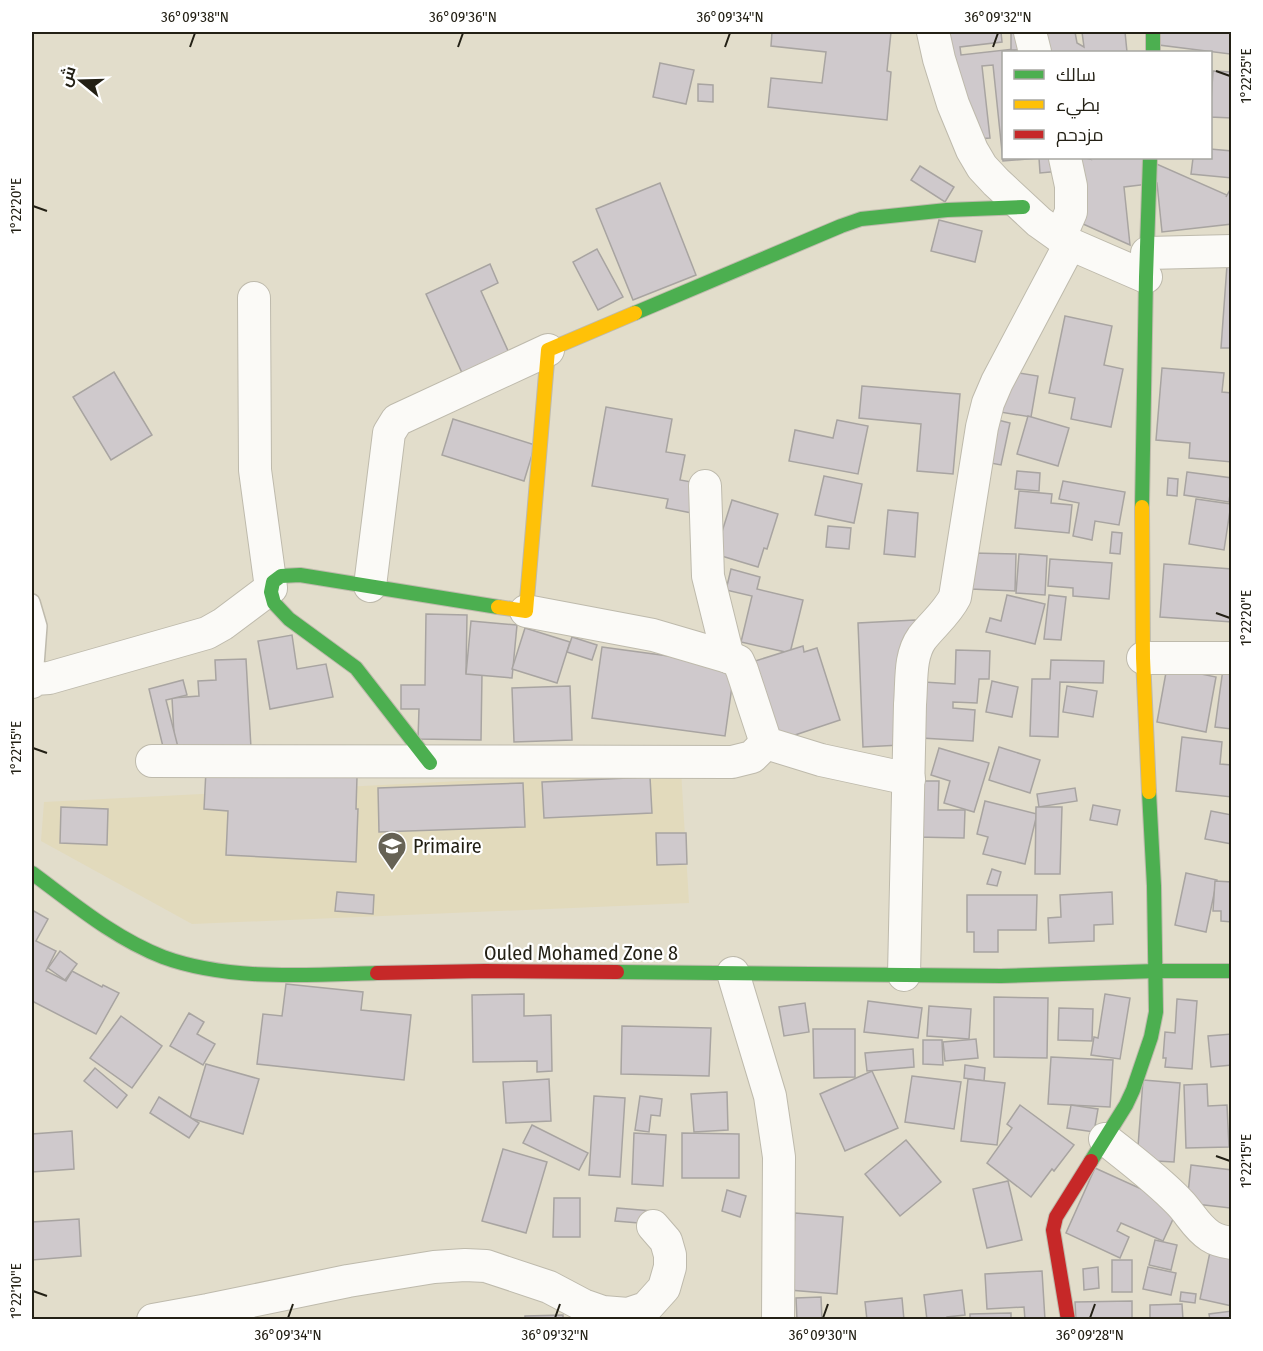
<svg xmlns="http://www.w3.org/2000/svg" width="1263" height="1351" font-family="'Fira Sans Condensed',Cairo,sans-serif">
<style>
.built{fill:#e2dabc}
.building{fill:#cfc9cc;stroke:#a8a4a1;stroke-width:1.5}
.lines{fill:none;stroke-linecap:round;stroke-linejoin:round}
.lane-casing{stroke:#bebaac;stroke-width:18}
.street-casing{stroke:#bebaac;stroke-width:34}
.fast-casing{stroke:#bebaac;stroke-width:16}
.slow-casing{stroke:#bebaac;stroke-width:16}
.jam-casing{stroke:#bebaac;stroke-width:16}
.lane{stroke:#fbfaf7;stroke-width:15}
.street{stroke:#fbfaf7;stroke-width:32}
.fast{stroke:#4caf50;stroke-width:14}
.slow{stroke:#ffc107;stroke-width:14}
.jam{stroke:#c62828;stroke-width:14}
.ticks{fill:none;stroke:#232015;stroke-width:2}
.labels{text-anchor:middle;stroke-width:4.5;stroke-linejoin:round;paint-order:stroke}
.poi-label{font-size:20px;fill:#232015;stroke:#fff;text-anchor:start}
.street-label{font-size:20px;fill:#232015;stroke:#fff}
.neatline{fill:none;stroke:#232015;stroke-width:2}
.ticks-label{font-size:15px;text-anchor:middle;fill:#232015}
</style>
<rect width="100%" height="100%" fill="#e2ddcb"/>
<path class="built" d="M681 770 689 903 192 924 41 841 44 802Z"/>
<g class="building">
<path d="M772 32H891L887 71 891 72 887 120 768 107 771 78 822 83 826 52 771 46Z"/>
<path d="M937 32H1001L1002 42 960 47 961 55 1014 49 1015 52H1004V158H1059L1061 171 1040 173 1039 158 1003 161 993 65 982 66 990 138 963 140Z"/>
<path d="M1011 32H1027L1026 50H1011Z"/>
<path d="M1041 32H1075L1077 43 1084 47 1082 32H1125L1127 52H1044Z"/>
<path d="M1153 32H1232L1230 54 1151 44Z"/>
<path d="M660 63 694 70 686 104 653 97Z"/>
<path d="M1213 71 1232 72V118L1210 117Z"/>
<path d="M698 84 713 85V102L698 101Z"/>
<path d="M1210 149 1232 151V178L1191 174 1193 158H1210Z"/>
<path d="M1076 158H1086L1090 159 1089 158H1143L1227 195 1226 197 1232 186V224L1162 232 1157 183 1124 187 1130 245 1083 224Z"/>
<path d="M920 166 954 187 945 202 911 180Z"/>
<path d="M660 183 696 275 633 300 596 209Z"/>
<path d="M939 220 982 231 975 262 931 251Z"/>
<path d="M597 249 623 297 598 310 573 262Z"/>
<path d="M490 264 498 283 481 291 509 353 463 375 426 294Z"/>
<path d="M1227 265H1232V348H1221Z"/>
<path d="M1065 316 1112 326 1104 365 1123 369 1111 427 1071 419 1075 398 1049 393Z"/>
<path d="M1162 368 1224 373 1222 392 1232 393V462L1189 458 1190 443 1156 440Z"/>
<path d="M1007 371 1038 376 1031 417 1000 412Z"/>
<path d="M114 372 152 435 111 460 73 397Z"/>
<path d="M862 386 960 394 953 474 917 471 921 424 859 418Z"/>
<path d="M606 407 672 419 666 452 685 455 680 480 697 483 692 513 666 508 668 499 592 486Z"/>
<path d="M1028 416 1069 428 1058 466 1017 454Z"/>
<path d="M453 419 535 445 524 481 442 455Z"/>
<path d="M994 419 1010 423 1001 465 985 462Z"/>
<path d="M837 420 868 426 858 474 789 461 795 430 833 438Z"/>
<path d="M1017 471 1040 473 1039 491 1015 489Z"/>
<path d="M1187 472 1232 478 1229 502 1184 495Z"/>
<path d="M824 476 862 484 854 523 815 515Z"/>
<path d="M1168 478 1178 479 1177 496 1167 495Z"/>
<path d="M1063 481 1125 492 1119 525 1095 521 1092 540 1073 536 1079 503 1059 499Z"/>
<path d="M1019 491 1052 494 1051 503 1072 505 1069 533 1015 528Z"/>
<path d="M1196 499 1231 504 1224 550 1189 544Z"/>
<path d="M732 500 778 514 767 549 764 548 758 567 715 554Z"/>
<path d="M888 510 918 513 915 557 884 554Z"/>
<path d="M828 526 851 528 849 549 826 547Z"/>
<path d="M1112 532 1122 533 1120 554 1110 553Z"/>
<path d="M972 553 1016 554 1015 591 971 589Z"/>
<path d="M1019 554 1047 556 1045 595 1016 593Z"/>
<path d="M1050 559 1112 563 1109 599 1073 596V588L1048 586Z"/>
<path d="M1164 564 1232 569V622L1160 617Z"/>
<path d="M731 569 760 577 757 589 803 600 790 653 741 642 752 596 726 590Z"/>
<path d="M1007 595 1045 604 1035 644 986 632 990 618 1001 621Z"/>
<path d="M1049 595 1066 597 1061 640 1044 639Z"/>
<path d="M426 614 467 615 466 673 482 674 481 740 418 739 419 709H401V685H425Z"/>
<path d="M915 620 920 744 863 747 858 623Z"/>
<path d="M471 621 517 625 512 678 466 674Z"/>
<path d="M525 628 570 642 557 683 512 669Z"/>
<path d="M292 635 297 669 326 664 333 697 270 709 258 641Z"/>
<path d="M572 637 597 645 592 660 567 652Z"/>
<path d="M803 646 804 652 817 648 840 720 777 741 752 662Z"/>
<path d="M602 647 735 665 725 736 592 718Z"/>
<path d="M956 650 990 651 989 679H979L977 703 953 702V708L975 710 973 741 921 738 924 682 955 684Z"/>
<path d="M246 659 251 748 175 753 172 698 199 696 198 681 216 680 215 660Z"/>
<path d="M1051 660 1104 661 1103 683 1060 682 1058 737 1030 736 1032 679H1050Z"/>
<path d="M1167 667 1216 677 1206 732 1157 722Z"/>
<path d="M1223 669 1232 671V729L1215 727Z"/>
<path d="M183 680 187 695 166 700 179 751 165 755 149 689Z"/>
<path d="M992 681 1018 687 1012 717 986 712Z"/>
<path d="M570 686 572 740 514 742 512 688Z"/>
<path d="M1067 686 1097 691 1093 717 1063 712Z"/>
<path d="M1182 737 1222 742 1220 764 1232 765V797L1176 791Z"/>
<path d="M999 747 1040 760 1030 793 989 780Z"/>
<path d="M939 748 989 763 974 812 944 803 950 781 931 775Z"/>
<path d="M206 770 357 777 356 809H358L356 862 226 855 228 811 204 809Z"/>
<path d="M650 777 652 813 544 818 542 782Z"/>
<path d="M917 781H939L938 810H965L964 838 916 837Z"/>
<path d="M523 783 525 827 379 832 378 788Z"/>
<path d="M1075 788 1077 801 1039 807 1037 794Z"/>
<path d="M985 801 1037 814 1025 864 983 854 988 837 977 834Z"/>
<path d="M1093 805 1120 810 1117 825 1090 820Z"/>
<path d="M61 807 108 809 107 845 60 843Z"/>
<path d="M1036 807H1062L1060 874H1035Z"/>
<path d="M1211 811 1232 815V844L1205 839Z"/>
<path d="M656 833H686L687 864 657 865Z"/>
<path d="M992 869 1001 872 997 886 987 884Z"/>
<path d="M1186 873 1217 880 1206 932 1175 925Z"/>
<path d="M1215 881 1232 882V922L1221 921V911H1213Z"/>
<path d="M337 892 374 895 373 914 335 911Z"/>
<path d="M1112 892 1113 924 1094 925V941L1049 943 1048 918 1061 917 1060 895Z"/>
<path d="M967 895H1037L1036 930H998V952H974V932H967Z"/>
<path d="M32 910 48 919 36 941 56 951 46 971 66 981 72 971 102 987 103 985 119 993 96 1034 32 1001Z"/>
<path d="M60 951 77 964 65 980 48 968Z"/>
<path d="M286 984 363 992 361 1010 411 1015 404 1080 257 1064 263 1014 282 1016Z"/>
<path d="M524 994V1016L551 1015 552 1071 537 1072V1061L473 1062 472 995Z"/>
<path d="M1105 994 1130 998 1120 1059 1091 1055 1094 1037 1098 1038Z"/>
<path d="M994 997 1048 998 1047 1058 994 1057Z"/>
<path d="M1177 999 1197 1001 1192 1069 1165 1067 1166 1058H1163L1165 1032 1175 1033Z"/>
<path d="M868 1001 922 1008 918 1038 864 1032Z"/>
<path d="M805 1003 809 1032 784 1036 779 1007Z"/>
<path d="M929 1006 971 1009 969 1039 927 1036Z"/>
<path d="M1059 1008 1093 1009 1092 1041 1058 1040Z"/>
<path d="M189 1013 204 1022 197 1034 215 1044 203 1065 170 1046Z"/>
<path d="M121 1016 162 1046 132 1088 90 1058Z"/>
<path d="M622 1026 711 1028 709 1076 621 1074Z"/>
<path d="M813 1029H855V1077L814 1078Z"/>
<path d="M1232 1034V1065L1211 1067 1208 1036Z"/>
<path d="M976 1039 978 1058 945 1061 943 1042Z"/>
<path d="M923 1040H942L943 1065 923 1064Z"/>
<path d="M913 1049 914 1067 867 1071 865 1053Z"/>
<path d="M1051 1057 1113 1060 1110 1107 1048 1104Z"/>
<path d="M206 1064 259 1079 243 1134 190 1118Z"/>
<path d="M965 1065 985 1068 984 1081 964 1078Z"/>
<path d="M95 1068 127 1095 117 1108 84 1081Z"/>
<path d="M872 1071 898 1128 845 1151 820 1094Z"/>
<path d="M912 1076 961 1082 954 1129 905 1122Z"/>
<path d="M549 1079 551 1121 506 1123 503 1082Z"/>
<path d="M968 1079 1005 1083 997 1145 961 1141Z"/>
<path d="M1143 1080 1180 1083 1174 1162 1137 1160Z"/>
<path d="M1207 1084 1208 1106 1227 1105 1229 1147 1186 1148 1184 1085Z"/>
<path d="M727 1092 728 1130 694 1132 691 1094Z"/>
<path d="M594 1096 625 1098 620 1177 589 1175Z"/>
<path d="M640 1096 662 1099 660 1116 651 1115 649 1132 635 1130Z"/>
<path d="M159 1097 199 1123 189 1138 150 1113Z"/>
<path d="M1020 1105 1074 1145 1054 1171 1052 1169 1031 1197 987 1163 1012 1128 1007 1124Z"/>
<path d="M1071 1105 1098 1109 1094 1132 1067 1128Z"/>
<path d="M532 1125 588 1153 579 1170 523 1143Z"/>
<path d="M72 1131 74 1169 32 1172V1134Z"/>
<path d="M634 1133 666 1135 663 1186 632 1184Z"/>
<path d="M682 1133 739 1134V1178H682Z"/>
<path d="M906 1140 941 1182 900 1216 865 1174Z"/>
<path d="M503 1149 547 1162 526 1233 482 1221Z"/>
<path d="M1191 1165 1232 1170 1230 1208 1187 1203Z"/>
<path d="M1095 1168 1179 1206 1163 1241 1121 1223 1117 1231 1129 1237 1120 1258 1066 1233Z"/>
<path d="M1008 1181 1022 1240 987 1248 973 1189Z"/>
<path d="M727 1190 746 1196 740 1217 722 1211Z"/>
<path d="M554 1198H580V1237H553Z"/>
<path d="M617 1208 652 1211 651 1224 615 1221Z"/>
<path d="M795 1213 843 1217 837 1294 789 1290Z"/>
<path d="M79 1219 81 1256 32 1260V1222Z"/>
<path d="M1155 1240 1177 1245 1171 1270 1149 1265Z"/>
<path d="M1210 1252 1232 1256V1306L1200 1299Z"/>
<rect x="1112" y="1260" width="20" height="32"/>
<path d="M1098 1267 1099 1288 1084 1290 1083 1269Z"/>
<path d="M1148 1267 1176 1273 1171 1295 1143 1289Z"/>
<path d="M1042 1271 1045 1320H1025L1024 1307 987 1309 985 1274Z"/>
<path d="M962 1290 965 1315 947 1317V1320H927L924 1295Z"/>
<path d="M1181 1292 1196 1294 1195 1303 1180 1301Z"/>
<path d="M821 1297 822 1320H797L796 1298Z"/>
<path d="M902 1298 904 1320H867L865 1302Z"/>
<path d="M1132 1301V1320H1076L1075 1302Z"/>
<path d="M1182 1304 1183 1320H1150V1305Z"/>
<path d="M1232 1311V1320H1210L1209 1314Z"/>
<path d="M1011 1313V1320H970V1314Z"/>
<path d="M563 1315V1320H525V1316Z"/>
</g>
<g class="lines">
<g class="lane-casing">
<path id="lane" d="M32 602 39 626 35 679"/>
</g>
<g class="street-casing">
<g id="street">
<path d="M933 32 939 59 953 104 972 150 982 167 996 182 1039 222 1070 244 1146 277"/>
<path d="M1030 32 1035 52"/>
<path d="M1060 237 1071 212V186L1065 158"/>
<path d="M1147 253 1232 251"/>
<path d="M705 486 708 576 728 657"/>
<path d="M370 586 389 433 397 420 548 350"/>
<path d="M526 611 653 635 728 657 738 661 742 670 766 743 821 760 909 779"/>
<path d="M1143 658H1232"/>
<path d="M32 682 35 679 49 678 207 633 223 624 271 588 255 470 254 298"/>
<path d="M152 761 732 762 752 757 766 743"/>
<path d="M733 973 770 1096 779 1157 778 1320"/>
<path d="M904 975 910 704C912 682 909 656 922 638 933 624 947 613 955 597L982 427 988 403 997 382 1070 244"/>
<path d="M1105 1139C1130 1159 1157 1179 1179 1202 1190 1213 1196 1227 1210 1236 1216 1240 1224 1242 1232 1243"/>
<path d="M153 1320 208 1310 348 1281 434 1267 465 1265 486 1266 549 1287 583 1305 603 1312 628 1314 646 1308 664 1288 670 1267V1255L666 1241 653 1226"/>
</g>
</g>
<g class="fast-casing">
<g id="fast">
<path d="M1153 32V52"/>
<path d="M635 313 841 226 861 219 947 210 1023 207"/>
<path d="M1142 507 1146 277 1150 158"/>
<path d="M430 763 356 668 289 619 274 603 271 592 273 582 281 576 300 575 498 607"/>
<path d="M32 873C74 904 114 938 163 957 228 981 309 975 377 973"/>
<path d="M617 972 1001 976 1156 971H1232"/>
<path d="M1091 1161 1126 1105 1133 1090 1151 1037 1156 1012 1154 886 1149 792"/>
</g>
</g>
<g class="slow-casing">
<g id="slow">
<path d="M1142 507 1143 658 1149 792"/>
<path d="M498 607 526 611 548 350 635 313"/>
</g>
</g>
<g class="jam-casing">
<g id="jam">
<path d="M377 973 485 971 617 972"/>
<path d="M1068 1320 1053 1230 1056 1217 1091 1161"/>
</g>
</g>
<use href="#lane" class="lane"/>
<use href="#street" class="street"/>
<use href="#fast" class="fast"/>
<use href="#slow" class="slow"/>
<use href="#jam" class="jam"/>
</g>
<path class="ticks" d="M190 47 195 33M458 47 463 33M725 47 730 33M993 47 998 33M1216 71 1230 76M33 206 47 211M1216 613 1230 618M33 748 47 753M1216 1156 1230 1161M33 1291 47 1296M288 1318 293 1304M555 1318 560 1304M823 1318 828 1304M1090 1318 1095 1304"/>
<defs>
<g id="school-pin" transform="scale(1.5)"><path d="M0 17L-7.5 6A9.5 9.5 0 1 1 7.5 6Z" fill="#666255" stroke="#fff"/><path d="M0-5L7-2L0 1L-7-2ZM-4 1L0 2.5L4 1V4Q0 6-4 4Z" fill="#fff"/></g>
</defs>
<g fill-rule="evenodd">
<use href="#school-pin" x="392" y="846"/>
</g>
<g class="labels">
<g class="poi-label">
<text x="413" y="853">Primaire</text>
</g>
<g class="street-label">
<text x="581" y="960">Ouled Mohamed Zone 8</text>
</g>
</g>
<rect width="1263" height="1351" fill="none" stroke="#ffffff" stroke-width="66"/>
<rect x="1002" y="51" width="210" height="108" fill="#ffffff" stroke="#a7a6a1" stroke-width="1.5"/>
<rect x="1014" y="70" width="30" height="9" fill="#4caf50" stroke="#a7a6a1" stroke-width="1.5"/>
<text x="1056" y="81" font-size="18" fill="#232015">سالك</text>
<rect x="1014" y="100" width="30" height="9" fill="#ffc107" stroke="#a7a6a1" stroke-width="1.5"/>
<text x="1056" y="111" font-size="18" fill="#232015">بطيء</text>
<rect x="1014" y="130" width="30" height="9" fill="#c62828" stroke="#a7a6a1" stroke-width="1.5"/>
<text x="1056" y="141" font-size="18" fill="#232015">مزدحم</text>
<g transform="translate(81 81) rotate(289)" stroke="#ffffff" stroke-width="4.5" paint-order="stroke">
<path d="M0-4.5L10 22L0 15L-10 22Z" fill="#232015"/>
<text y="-9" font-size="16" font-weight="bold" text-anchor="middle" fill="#232015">ش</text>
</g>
<rect x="33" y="33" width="1197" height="1285" class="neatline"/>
<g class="ticks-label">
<text x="195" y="22">36°09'38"N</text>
<text x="463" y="22">36°09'36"N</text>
<text x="730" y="22">36°09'34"N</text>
<text x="998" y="22">36°09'32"N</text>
<text transform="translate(1246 76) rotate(-90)" y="5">1°22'25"E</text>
<text transform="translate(16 206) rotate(-90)" y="5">1°22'20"E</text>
<text transform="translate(1246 618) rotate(-90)" y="5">1°22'20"E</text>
<text transform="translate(16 748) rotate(-90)" y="5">1°22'15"E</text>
<text transform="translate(1246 1161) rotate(-90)" y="5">1°22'15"E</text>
<text transform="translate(16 1291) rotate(-90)" y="5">1°22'10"E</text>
<text x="288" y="1340">36°09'34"N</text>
<text x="555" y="1340">36°09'32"N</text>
<text x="823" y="1340">36°09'30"N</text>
<text x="1090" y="1340">36°09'28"N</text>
</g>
</svg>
